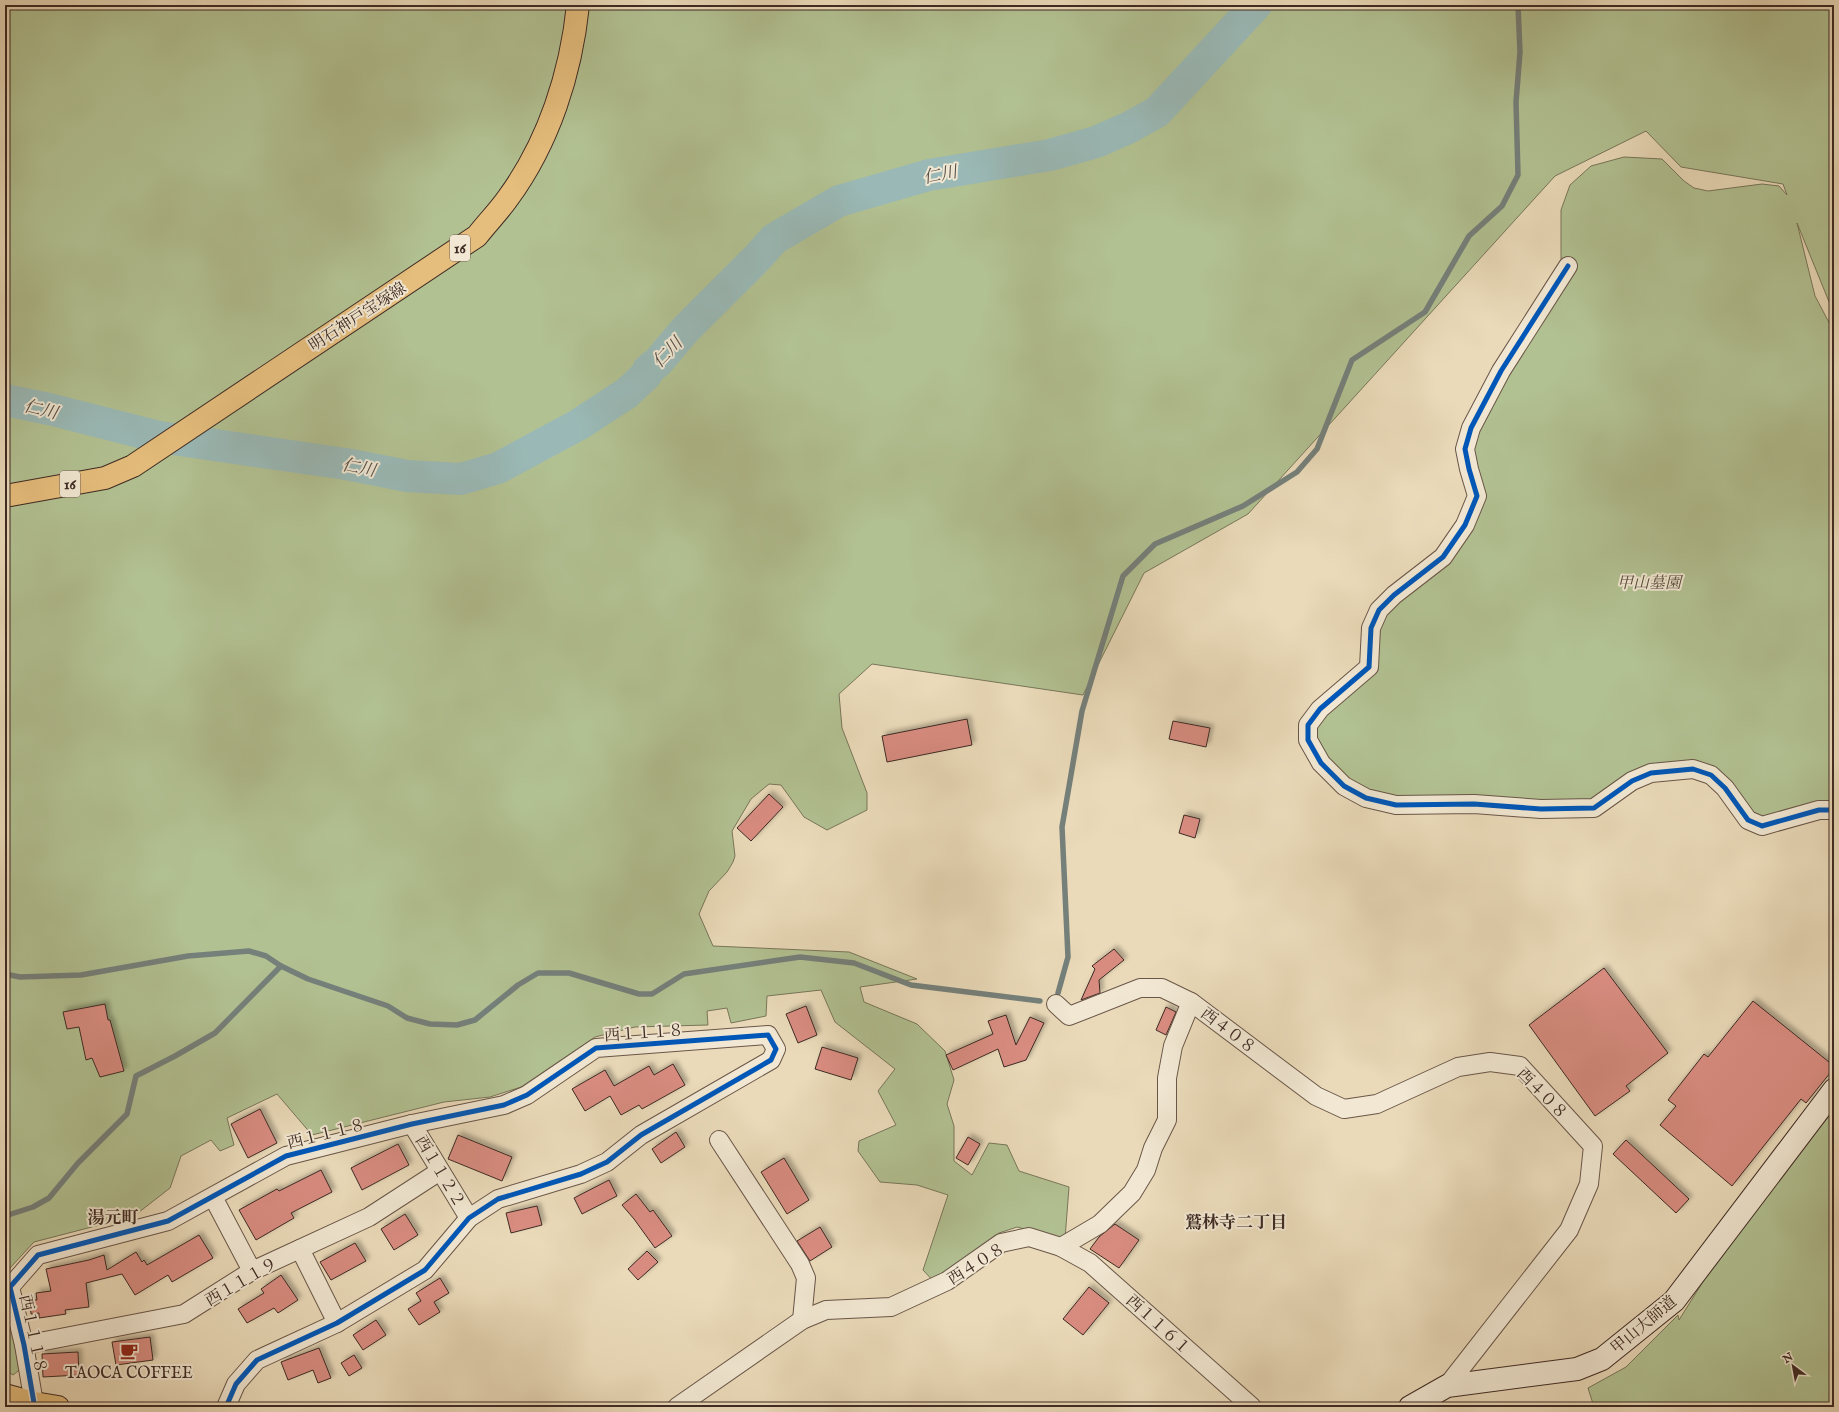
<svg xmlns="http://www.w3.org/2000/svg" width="1839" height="1412" font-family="'IM FELL English','Noto Serif JP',serif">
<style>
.green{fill:#b2c192;stroke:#78765a}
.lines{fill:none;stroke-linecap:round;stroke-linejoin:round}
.stream{stroke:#75807b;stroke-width:5.5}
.river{stroke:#9ab9b6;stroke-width:32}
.building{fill:#d88c80;stroke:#3e2a23;filter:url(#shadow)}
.street-casing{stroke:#695648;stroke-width:20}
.secondary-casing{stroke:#3e2a23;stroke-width:24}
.primary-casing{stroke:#3e2a23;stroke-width:24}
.street{stroke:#f1e7d2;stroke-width:18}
.secondary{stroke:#f1e7d2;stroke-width:22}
.primary{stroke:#e5bd7c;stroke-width:22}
.cycleway-casing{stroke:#f1e7d2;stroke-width:8}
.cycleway{stroke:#0057b8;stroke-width:5}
.labels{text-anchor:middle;stroke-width:4;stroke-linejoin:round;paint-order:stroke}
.shield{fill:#f1e7d2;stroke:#746358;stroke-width:1}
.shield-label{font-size:15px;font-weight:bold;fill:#3e2a23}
.street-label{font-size:16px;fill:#3e2a23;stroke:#f1e7d2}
.park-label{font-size:16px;font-style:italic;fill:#554839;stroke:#f1e7d2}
.poi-label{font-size:16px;fill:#3e2a23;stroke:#f1e7d2}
.water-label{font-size:17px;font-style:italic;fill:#554e48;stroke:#f1e7d2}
.neighbourhood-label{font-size:17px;font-weight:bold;fill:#3e2a23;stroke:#f1e7d2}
</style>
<defs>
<filter id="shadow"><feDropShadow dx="3.5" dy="-3.5" stdDeviation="2" flood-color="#0004"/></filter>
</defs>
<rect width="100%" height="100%" fill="#eadab9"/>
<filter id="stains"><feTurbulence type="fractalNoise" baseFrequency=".005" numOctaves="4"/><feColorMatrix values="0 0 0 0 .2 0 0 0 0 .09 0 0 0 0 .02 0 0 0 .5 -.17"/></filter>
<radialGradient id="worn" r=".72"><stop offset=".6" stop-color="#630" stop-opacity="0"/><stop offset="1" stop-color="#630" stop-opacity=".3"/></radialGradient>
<g class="green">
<path d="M5 5H1834V314L1797 223 1815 296 1834 332V805L1764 820 1752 814 1694 764 1590 800 1398 799 1370 792 1349 781 1325 759 1315 738 1314 726 1374 672 1378 629 1384 613 1471 527 1473 447 1479 429 1561 262V210L1570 185 1591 166 1624 157 1662 159 1684 181 1694 188 1708 191 1762 184 1779 186 1787 195 1783 184 1681 167 1646 131 1555 176 1248 514 1144 573 1083 695 872 664 839 694 842 728 867 793V810L827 830 804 817 781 785 769 784 751 799 732 831 735 856 733 862 727 872 709 891 699 914 713 946 849 952 917 979 860 987 864 1002 917 1024 945 1051 954 1080 947 1104 954 1126V1161L972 1175 989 1143 1007 1145 1019 1171 1069 1187 1065 1239 1017 1227 999 1233 937 1285 923 1270 948 1195 917 1185 880 1182 858 1151 859 1141 896 1125 878 1091 895 1069 835 1022 821 990 767 996 766 1016 731 1023 727 1008 707 1011 708 1025 635 1027 595 1037 521 1087 490 1097 444 1102 312 1135 277 1094 227 1118 234 1145 220 1151 211 1140 181 1156 170 1188 134 1216 34 1242 10 1268 5 1288V1182L9 1178 5 1172Z"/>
<path d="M1834 1109V1407H1594L1588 1388 1626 1367 1678 1315 1679 1320 1709 1272Z"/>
<path d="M5 1304 22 1368 13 1375 5 1370Z"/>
</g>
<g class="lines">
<g class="stream">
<path d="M5 974 20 977 81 975 188 956 249 951 266 956 281 966 308 979 388 1006 407 1018 430 1024 457 1025 475 1020 518 985 538 973H569L639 994H652L684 974 800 957 854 963 911 985 1040 1001"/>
<path d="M1058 993 1068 957 1062 827 1082 711 1123 576 1155 544 1243 506 1297 472 1317 449 1352 360 1425 312 1469 236 1502 206 1518 175 1516 102 1520 52 1518 5"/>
<path d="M5 1216 33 1207 49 1198 78 1163 127 1114 136 1076 175 1056 215 1033 281 966"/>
</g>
<path class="river" d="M5 400 49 409 159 437 346 464 407 476 461 479 498 468 578 425 627 393 646 375 648 370 658 362 685 330 759 256 774 239 839 201 929 175 1050 155 1096 142 1128 128 1157 112 1256 5"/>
</g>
<g class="building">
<path d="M967 719 972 745 887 762 882 736Z"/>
<path d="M1173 721 1210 728 1206 747 1169 739Z"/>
<path d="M769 794 783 807 751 841 737 828Z"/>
<path d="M1184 815 1200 819 1195 838 1179 833Z"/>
<path d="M1114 949 1124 960 1099 980 1100 993 1081 1000 1095 969 1092 966Z"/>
<path d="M1604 968 1668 1053 1626 1086 1630 1091 1595 1116 1529 1025Z"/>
<path d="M1753 1001 1834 1066V1068L1806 1103 1801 1099 1732 1186 1660 1125 1676 1106 1668 1100 1704 1054 1708 1057Z"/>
<path d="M105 1004 108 1020H110L124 1071 100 1077 92 1058 86 1060 79 1027 67 1029 63 1012Z"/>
<path d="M806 1006 817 1035 798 1043 786 1014Z"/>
<path d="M1166 1007 1176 1012 1166 1035 1156 1030Z"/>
<path d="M1006 1015 1016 1045 1030 1017 1044 1023 1026 1060 1004 1067 998 1049 953 1070 946 1055 993 1034 988 1021Z"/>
<path d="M822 1047 858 1058 851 1080 815 1069Z"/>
<path d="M673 1064 685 1085 642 1109 639 1105 621 1115 610 1096 585 1111 572 1089 605 1070 614 1086 649 1066 654 1075Z"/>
<path d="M260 1109 277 1143 248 1158 231 1124Z"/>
<path d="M676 1132 685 1147 661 1163 652 1149Z"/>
<path d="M458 1135 512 1157 502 1181 448 1159Z"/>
<path d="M968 1137 980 1144 968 1165 956 1158Z"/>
<path d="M1626 1140 1689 1199 1676 1213 1613 1154Z"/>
<path d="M398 1144 409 1165 362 1190 351 1168Z"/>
<path d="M784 1158 809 1200 787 1214 761 1172Z"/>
<path d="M321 1170 332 1192 291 1213 294 1218 256 1240 239 1210 277 1189 279 1191Z"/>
<path d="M609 1180 617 1196 582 1214 574 1198Z"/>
<path d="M636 1194 650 1212 653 1210 672 1236 655 1248 634 1219 622 1205Z"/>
<path d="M537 1206 542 1225 511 1233 506 1213Z"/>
<path d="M405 1214 418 1235 394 1250 381 1229Z"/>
<path d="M1115 1224 1139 1240 1119 1268 1090 1249 1099 1237Z"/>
<path d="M820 1227 832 1247 810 1261 797 1241Z"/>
<path d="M199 1235 213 1258 172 1282 168 1275 135 1295 122 1274 86 1283 89 1307 65 1310 66 1314 39 1318V1313L31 1314 30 1300H37L36 1293 51 1291 46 1269 89 1260 104 1255 107 1270 136 1252 142 1262 144 1260 147 1265Z"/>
<path d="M355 1243 366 1261 331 1280 320 1262Z"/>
<path d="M647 1251 658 1262 638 1280 628 1269Z"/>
<path d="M281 1275 298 1300 278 1313 274 1308 247 1323 238 1309 264 1293 261 1289Z"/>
<path d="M440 1278 449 1293 434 1302 440 1312 419 1325 408 1309 421 1301 416 1293Z"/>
<path d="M1089 1287 1109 1303 1083 1335 1063 1319Z"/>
<path d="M376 1320 386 1335 363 1350 353 1335Z"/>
<path d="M150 1337 153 1360 116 1365 112 1342Z"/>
<path d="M319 1348 331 1378 318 1383 313 1370 288 1380 281 1362Z"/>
<path d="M78 1352 79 1375 43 1377 42 1354Z"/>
<path d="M354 1355 362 1368 349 1376 341 1363Z"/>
</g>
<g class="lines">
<g class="street-casing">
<g id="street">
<path d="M1568 266 1501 371 1471 428 1465 449 1469 469 1477 496 1465 525 1443 557 1394 595 1379 610 1371 628 1369 667 1320 709 1308 725V740L1321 763 1344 786 1366 798 1396 805 1474 804 1541 809 1594 808 1632 781 1651 773 1693 769 1711 775 1725 788 1748 820 1762 826 1819 810H1834"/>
<path d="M1056 1004 1069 1016 1140 988H1162L1191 1002 1316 1096 1344 1109 1377 1104 1458 1067 1490 1062 1520 1066 1593 1146 1589 1184 1569 1230 1447 1386"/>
<path d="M412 1124 469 1218"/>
<path d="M719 1140 800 1264 806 1278 802 1320"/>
<path d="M213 1197 252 1271"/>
<path d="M1061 1247 1090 1263 1252 1407"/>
<path d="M300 1249 337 1323"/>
<path d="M24 1345 184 1314 252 1271 369 1217 440 1171"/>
<path d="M34 1403 24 1345 10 1287 38 1255 168 1221 286 1156 412 1124 504 1105 527 1095 596 1048 768 1035 776 1049 771 1060 641 1135 607 1162 581 1174 498 1199 469 1218 425 1270 337 1323 257 1360 236 1384 226 1407"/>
<path d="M677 1407 802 1320 826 1310 891 1307 947 1281 1001 1243 1029 1237 1061 1247 1100 1224 1132 1193 1146 1170 1153 1148 1167 1120V1078L1173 1046 1191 1002"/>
</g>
</g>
<g class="secondary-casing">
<path id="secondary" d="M1410 1407 1447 1386 1577 1369 1602 1359 1674 1301 1834 1090"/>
</g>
<g class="primary-casing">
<g id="primary">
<path d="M5 496 105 478 133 466 477 236C487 223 499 211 508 198 549 142 571 73 578 5"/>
<path d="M5 1395 34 1403 58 1407"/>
</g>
</g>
<use href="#street" class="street"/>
<use href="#secondary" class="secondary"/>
<use href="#primary" class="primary"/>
<g class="cycleway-casing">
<g id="cycleway">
<path d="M1568 266 1501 371 1471 428 1465 449 1469 469 1477 496 1465 525 1443 557 1394 595 1379 610 1371 628 1369 667 1320 709 1308 725V740L1321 763 1344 786 1366 798 1396 805 1474 804 1541 809 1594 808 1632 781 1651 773 1693 769 1711 775 1725 788 1748 820 1762 826 1819 810H1834"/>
<path d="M34 1403 24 1345 10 1287 38 1255 168 1221 286 1156 412 1124 504 1105 527 1095 596 1048 768 1035 776 1049 771 1060 641 1135 607 1162 581 1174 498 1199 469 1218 425 1270 337 1323 257 1360 236 1384 226 1407"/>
</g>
</g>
<use href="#cycleway" class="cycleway"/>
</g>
<defs>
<g id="cafe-bare" transform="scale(1.38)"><path d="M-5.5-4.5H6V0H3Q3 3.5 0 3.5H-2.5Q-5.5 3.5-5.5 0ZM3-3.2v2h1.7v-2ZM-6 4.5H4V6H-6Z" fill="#8f2418" stroke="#f1e7d2" stroke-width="2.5" paint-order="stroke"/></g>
</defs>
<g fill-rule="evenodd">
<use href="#cafe-bare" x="129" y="1351"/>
</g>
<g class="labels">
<g class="shield">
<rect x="450" y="235" width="20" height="26" rx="3"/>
<rect x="60" y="471" width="20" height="26" rx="3"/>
</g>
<g class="shield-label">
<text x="460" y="253">16</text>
<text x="70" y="489">16</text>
</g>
<g class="street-label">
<text transform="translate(357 316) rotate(-33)" y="6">明石神戸宝塚線</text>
<text transform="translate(1229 1030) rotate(37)" y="6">西４０８</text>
<text transform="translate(644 1032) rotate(-4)" y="6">西１１１８</text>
<text transform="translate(1543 1093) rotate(45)" y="6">西４０８</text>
<text transform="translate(326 1133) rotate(-14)" y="6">西１１１８</text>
<text transform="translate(441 1171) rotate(59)" y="6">西１１２２</text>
<text transform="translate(976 1263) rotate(-32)" y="6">西４０８</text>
<text transform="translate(241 1281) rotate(-30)" y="6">西１１１９</text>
<text transform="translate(1159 1324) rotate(42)" y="6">西１１６１</text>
<text transform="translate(1643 1324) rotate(-40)" y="6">甲山大師道</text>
<text transform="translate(34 1334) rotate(78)" y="6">西１１１８</text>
</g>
<g class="park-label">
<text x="1649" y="588">甲山墓園</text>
</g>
<g class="poi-label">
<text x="129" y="1378">TAOCA COFFEE</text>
</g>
<g class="water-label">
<text transform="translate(940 174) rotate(-11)" y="6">仁川</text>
<text transform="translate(667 352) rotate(-46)" y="6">仁川</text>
<text transform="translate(41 409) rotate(14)" y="6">仁川</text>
<text transform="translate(359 467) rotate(11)" y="6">仁川</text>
</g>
<g class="neighbourhood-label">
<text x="113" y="1223">湯元町</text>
<text x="1236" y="1228">鷲林寺二丁目</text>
</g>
</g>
<rect width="1839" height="1412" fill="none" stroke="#eadab9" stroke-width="20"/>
<rect x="6" y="6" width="1827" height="1400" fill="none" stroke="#3e2a23" stroke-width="2"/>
<rect x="10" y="10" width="1819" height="1392" fill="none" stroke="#3e2a23"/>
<g transform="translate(1793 1366) rotate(328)" stroke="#f1e7d2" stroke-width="3" paint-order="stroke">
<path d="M0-3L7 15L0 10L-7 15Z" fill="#3e2a23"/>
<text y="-6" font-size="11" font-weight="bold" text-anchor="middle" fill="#3e2a23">N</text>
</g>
<rect width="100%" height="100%" filter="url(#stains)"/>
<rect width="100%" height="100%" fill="url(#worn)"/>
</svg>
